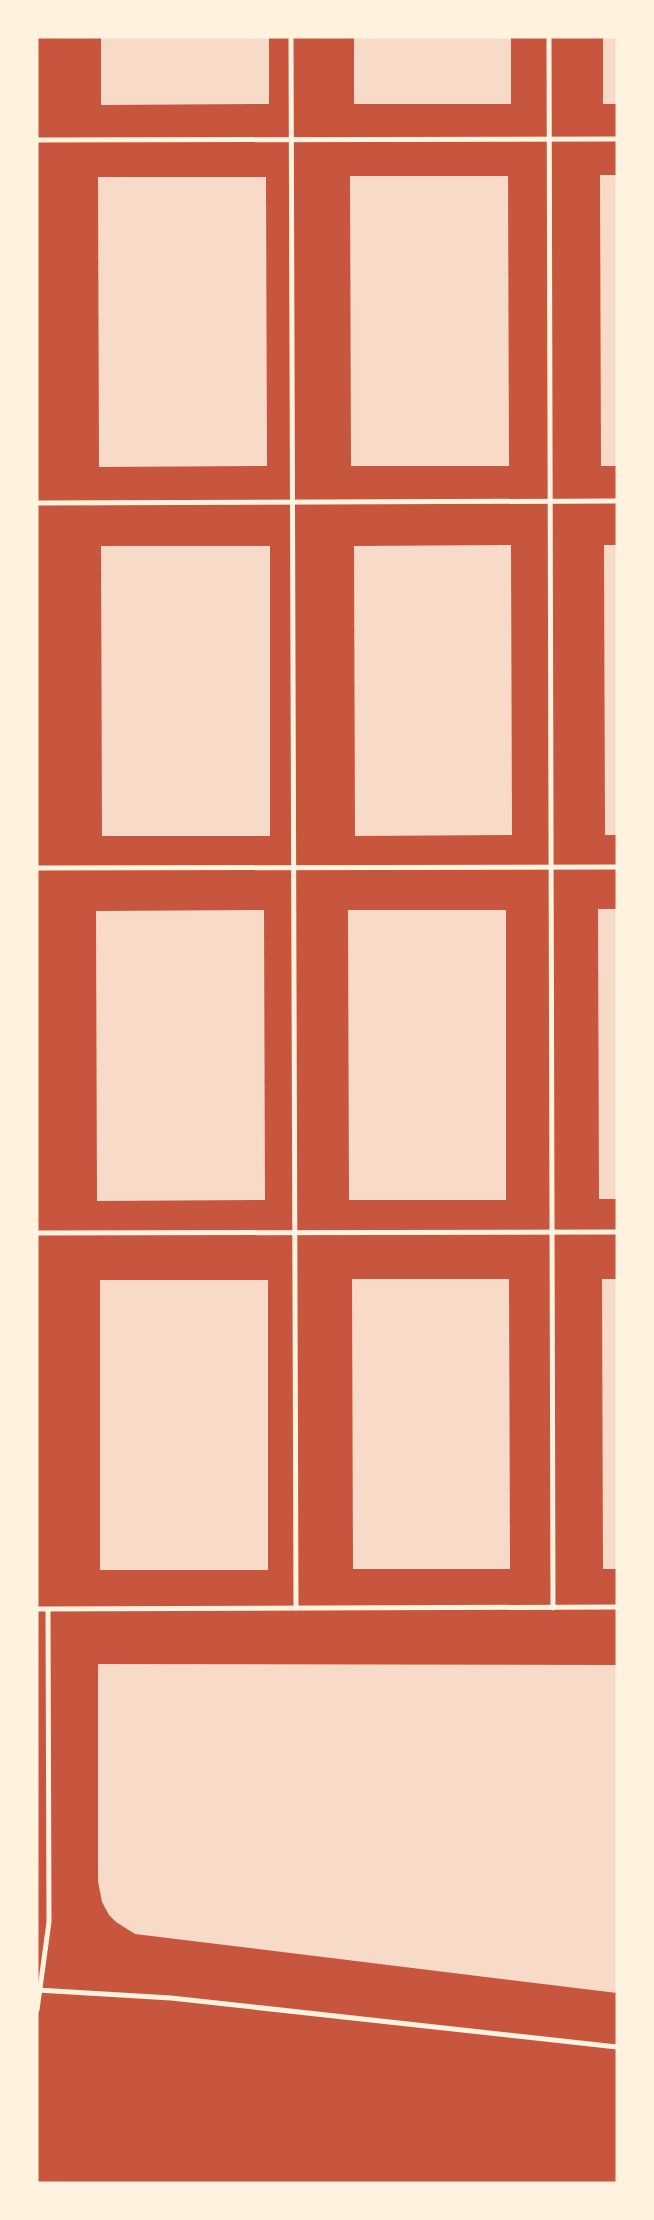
<svg xmlns="http://www.w3.org/2000/svg" width="654" height="2220" font-family="'Playfair Display',serif">
<style>
.building{fill:#f7dbc8}
.lines{fill:none;stroke-linecap:round;stroke-linejoin:round}
.service{stroke:#fff3e0;stroke-width:5}
</style>
<rect width="100%" height="100%" fill="#c8553d"/>
<g class="building">
<path d="M101 37H269V104L101 105Z"/>
<rect x="354" y="37" width="157" height="67"/>
<rect x="603" y="37" width="14" height="67"/>
<path d="M600 175H617V466H601Z"/>
<path d="M350 176H508L509 466H351Z"/>
<path d="M98 177H266L267 466 99 467Z"/>
<path d="M511 545 512 835 355 836 354 546Z"/>
<path d="M604 545H617V835H605Z"/>
<path d="M101 546H270V836H102Z"/>
<path d="M598 909H617V1199H599Z"/>
<path d="M264 910 265 1200 97 1201 96 911Z"/>
<path d="M348 910H506V1200H349Z"/>
<path d="M352 1279H509L510 1569H353Z"/>
<path d="M602 1279H617V1569H603Z"/>
<rect x="100" y="1280" width="168" height="290"/>
<path d="M98 1664 617 1665V1993L135 1934 116 1922 109 1915 102 1902 98 1881Z"/>
</g>
<g class="lines">
<g class="service">
<path d="M291 37 296 1608"/>
<path d="M549 37 553 1608"/>
<path d="M37 140 617 139"/>
<path d="M37 503 617 501"/>
<path d="M37 868 617 867"/>
<path d="M37 1233 617 1232"/>
<path d="M37 1609 617 1607"/>
<path d="M37 1990 171 1998 617 2047"/>
<path d="M37 2010 49 1922 48 1609"/>
</g>
</g>
<rect width="654" height="2220" fill="none" stroke="#fff3e0" stroke-width="77"/>
</svg>
